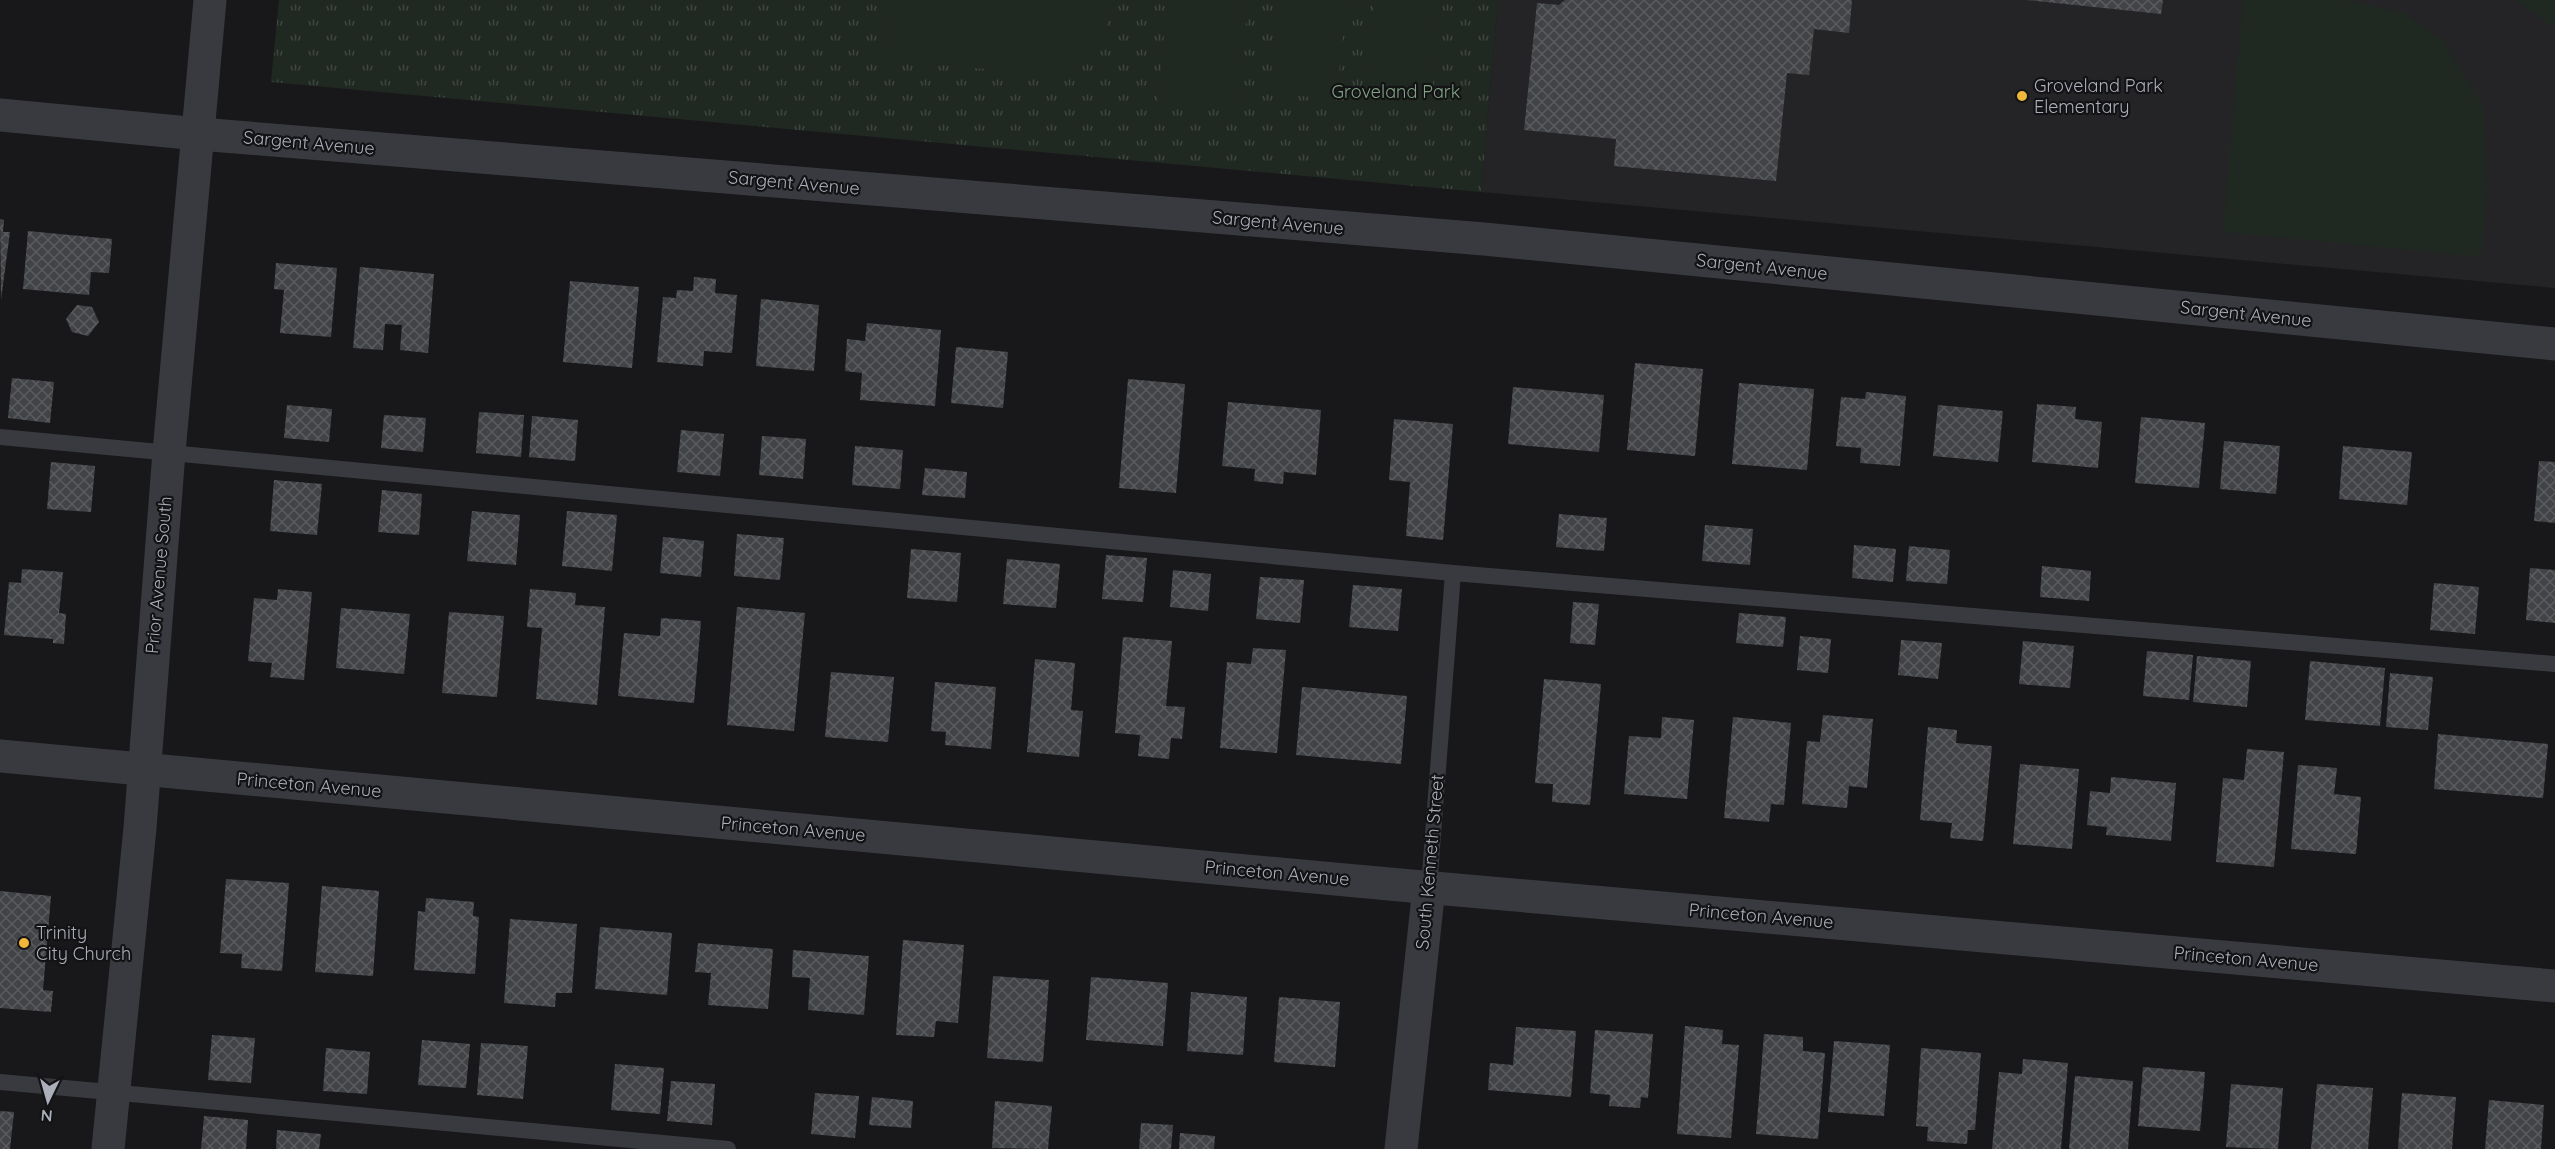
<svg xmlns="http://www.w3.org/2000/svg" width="2555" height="1149" font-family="Quicksand,sans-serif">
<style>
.built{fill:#242427}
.park{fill:url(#park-tufts)}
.pitch{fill:#202921}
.building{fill:url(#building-cross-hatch)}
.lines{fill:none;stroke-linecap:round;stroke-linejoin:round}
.service{stroke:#393a3f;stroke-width:16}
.minor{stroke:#393a3f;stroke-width:33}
.poi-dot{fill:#f0b73b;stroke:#131315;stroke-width:2}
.labels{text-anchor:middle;stroke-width:4.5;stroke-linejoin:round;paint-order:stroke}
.poi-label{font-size:18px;fill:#abafba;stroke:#131315;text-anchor:start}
.park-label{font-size:18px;fill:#82a485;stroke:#131315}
.street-label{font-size:18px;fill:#abafba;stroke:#131315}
</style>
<defs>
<pattern id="park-tufts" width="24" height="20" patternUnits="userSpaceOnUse" patternTransform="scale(1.5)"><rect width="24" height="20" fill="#202921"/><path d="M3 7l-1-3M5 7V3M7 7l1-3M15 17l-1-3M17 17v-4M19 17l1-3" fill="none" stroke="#3e463f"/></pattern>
<pattern id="building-cross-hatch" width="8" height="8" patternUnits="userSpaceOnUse" patternTransform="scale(1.5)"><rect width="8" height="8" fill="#424347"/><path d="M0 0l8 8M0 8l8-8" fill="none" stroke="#5b5c5f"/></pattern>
</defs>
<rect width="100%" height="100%" fill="#18181a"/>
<path class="built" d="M1498 0H2555V288L1481 192Z"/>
<path class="park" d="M279 0H1498L1481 192 271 82Z"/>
<g class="pitch">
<path d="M885 0H1109L1105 42 1069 76 881 60Z"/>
<path d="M1167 0H1248L1238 108 1158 101Z"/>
<path d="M1279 0H1347L1336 100 1269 92Z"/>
<path d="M1375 0H1442L1430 109 1363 101Z"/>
<path d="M2243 0H2347L2404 13 2443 41 2483 106 2487 190 2481 257 2223 232Z"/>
<path d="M2515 0H2555V27L2552 26Z"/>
</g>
<g class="building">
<path d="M1565 0H1852L1849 33 1814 29 1809 75 1787 73 1776 181 1614 166 1616 139 1524 130 1537 3 1559 5Z"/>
<path d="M2026 0H2163L2161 14Z"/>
<path d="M0 219 4 220 3 232H10L1 300Z"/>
<path d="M28 231 112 239 109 273 91 272 89 295 23 289Z"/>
<path d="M276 263 337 268 331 337 280 333 284 290 274 289Z"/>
<path d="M360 267 434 274 428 353 400 350 402 325 385 324 383 350 353 348Z"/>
<path d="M694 277 716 279 715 293 737 295 732 353 704 351 703 366 657 362 663 297 676 298 677 290 693 291Z"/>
<path d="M570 281 639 287 632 368 563 362Z"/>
<path d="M761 299 819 305 814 371 756 366Z"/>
<path d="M77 305 92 307 99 322 88 336 72 332 66 319Z"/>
<path d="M867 323 941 330 935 406 860 400 862 373 845 371 847 339 865 341Z"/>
<path d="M956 347 1008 352 1003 408 951 403Z"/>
<path d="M1635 363 1703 369 1695 456 1627 450Z"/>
<path d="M12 378 54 382 50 423 8 418Z"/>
<path d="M1128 379 1185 384 1176 493 1119 488Z"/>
<path d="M1739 383 1814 389 1807 470 1732 464Z"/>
<path d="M1513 387 1604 395 1599 452 1508 444Z"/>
<path d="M1866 392 1906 396 1900 466 1860 463 1861 448 1836 446 1841 397 1865 399Z"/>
<path d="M1228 402 1321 410 1316 475 1284 472 1283 484 1254 481 1255 469 1222 466Z"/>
<path d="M2037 404 2076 407 2075 419 2102 422 2098 468 2032 462Z"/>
<path d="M287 405 332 409 329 442 284 438Z"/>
<path d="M1938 405 2003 411 1998 462 1933 456Z"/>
<path d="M479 412 524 415 521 457 476 453Z"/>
<path d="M384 415 426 418 423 452 381 448Z"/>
<path d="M532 416 578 420 575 461 529 457Z"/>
<path d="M2141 417 2205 423 2199 488 2135 483Z"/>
<path d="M1394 419 1453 424 1443 540 1406 536 1410 482 1389 480Z"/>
<path d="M681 430 724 434 720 476 677 472Z"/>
<path d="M762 436 806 439 803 479 759 475Z"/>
<path d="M2224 441 2280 446 2276 494 2220 489Z"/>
<path d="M855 446 903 450 900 489 852 485Z"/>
<path d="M2343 446 2412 452 2407 505 2339 499Z"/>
<path d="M2539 461 2555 462V523L2534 521Z"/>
<path d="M51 462 95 466 91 512 47 509Z"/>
<path d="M925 468 967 472 965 498 922 495Z"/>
<path d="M274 480 322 484 317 535 270 531Z"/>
<path d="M382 490 422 494 419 535 378 532Z"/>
<path d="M472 511 520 515 516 565 467 561Z"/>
<path d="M567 511 617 515 612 571 562 566Z"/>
<path d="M1559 514 1607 518 1604 551 1556 547Z"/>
<path d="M1705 525 1753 529 1750 565 1702 561Z"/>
<path d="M737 534 784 538 780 580 734 576Z"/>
<path d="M663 537 704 541 701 577 660 573Z"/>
<path d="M1854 545 1896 549 1893 582 1852 578Z"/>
<path d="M1909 546 1950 550 1947 584 1906 581Z"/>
<path d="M911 549 961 553 957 602 907 598Z"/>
<path d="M1106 555 1147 558 1143 602 1102 599Z"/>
<path d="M1007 559 1060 564 1056 608 1003 604Z"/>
<path d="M2042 566 2091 571 2089 601 2040 597Z"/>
<path d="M2530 568 2555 570V623L2526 620Z"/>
<path d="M22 569 63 572 59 613 66 614 64 644 53 643V639L4 635 9 582 21 583Z"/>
<path d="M1173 570 1211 574 1208 611 1170 607Z"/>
<path d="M1260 577 1304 580 1300 623 1256 619Z"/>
<path d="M2434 583 2479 587 2475 634 2430 630Z"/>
<path d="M1353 585 1402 589 1398 631 1349 627Z"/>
<path d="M278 589 312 592 304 680 270 677 272 663 248 661 254 598 277 600Z"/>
<path d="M530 589 576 593 575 605 605 607 597 705 536 699 542 628 527 627Z"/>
<path d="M1573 602 1599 604 1595 645 1570 643Z"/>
<path d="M737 607 805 613 794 731 727 725Z"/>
<path d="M341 608 410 614 404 674 336 668Z"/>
<path d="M449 612 504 616 497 697 442 693Z"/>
<path d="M1739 613 1786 617 1783 647 1736 643Z"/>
<path d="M661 618 701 621 694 703 618 696 624 633 660 636Z"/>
<path d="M1800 636 1831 639 1828 673 1797 670Z"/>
<path d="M1123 637 1172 641 1166 706 1185 707 1182 739 1171 738 1169 759 1138 756 1140 735 1115 733Z"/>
<path d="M1901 640 1942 643 1938 679 1898 675Z"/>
<path d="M2023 641 2074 646 2070 688 2019 684Z"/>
<path d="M1253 648 1286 650 1277 753 1220 748 1227 662 1251 664Z"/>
<path d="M2147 651 2193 655 2189 700 2143 696Z"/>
<path d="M2197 656 2251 661 2247 707 2193 702Z"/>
<path d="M1035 659 1075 663 1071 710 1083 711 1079 757 1027 752Z"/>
<path d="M2310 661 2385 668 2380 726 2305 720Z"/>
<path d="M831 672 894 677 888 742 825 737Z"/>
<path d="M2390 673 2433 677 2428 730 2386 727Z"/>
<path d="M1544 679 1601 684 1590 805 1552 802 1553 784 1535 783Z"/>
<path d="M935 682 996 687 991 749 945 745 946 732 931 731Z"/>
<path d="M1302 687 1407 696 1401 764 1296 755Z"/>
<path d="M1823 715 1873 719 1867 788 1849 786 1847 808 1802 804 1807 741 1820 742Z"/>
<path d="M1662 717 1694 720 1687 799 1624 794 1629 736 1661 738Z"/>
<path d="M1733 717 1791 723 1784 805 1771 804 1769 822 1724 818Z"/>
<path d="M1928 727 1957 730 1956 743 1992 746 1983 841 1950 838 1952 823 1920 820Z"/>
<path d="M2438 734 2548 744 2543 798 2434 789Z"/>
<path d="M2247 749 2284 752 2274 867 2216 862 2223 778 2244 780Z"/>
<path d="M2020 764 2079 769 2072 849 2013 844Z"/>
<path d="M2298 765 2337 768 2334 794 2361 797 2356 854 2291 849Z"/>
<path d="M2111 777 2176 783 2171 841 2106 835 2107 827 2087 825 2090 791 2110 793Z"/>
<path d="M226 879 289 883 282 971 241 968 242 954 220 953Z"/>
<path d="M322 886 379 891 373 976 315 972Z"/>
<path d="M0 891 51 896 43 990 53 991 51 1012 0 1008Z"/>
<path d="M426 898 474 902 473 916 479 917 475 974 414 970 418 911 425 912Z"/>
<path d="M510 919 577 924 572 993H556L555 1007 504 1003Z"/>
<path d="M600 927 672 933 667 995 595 989Z"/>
<path d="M903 940 964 945 958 1023 936 1021 934 1037 896 1035Z"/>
<path d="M698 943 773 949 768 1009 708 1005 711 973 695 972Z"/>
<path d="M793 950 869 956 864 1015 808 1010 810 978 792 977Z"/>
<path d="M993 976 1049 980 1043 1062 987 1058Z"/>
<path d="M1091 977 1168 983 1163 1046 1086 1040Z"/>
<path d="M1191 992 1247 997 1243 1055 1187 1051Z"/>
<path d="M1279 997 1340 1002 1335 1067 1274 1062Z"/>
<path d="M1685 1026 1723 1030 1722 1044 1739 1045 1731 1138 1677 1134Z"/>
<path d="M1516 1027 1576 1031 1571 1097 1488 1090 1490 1063 1513 1065Z"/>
<path d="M1595 1030 1653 1034 1648 1098 1641 1097 1640 1108 1609 1106 1610 1095 1590 1093Z"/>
<path d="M1764 1034 1803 1037V1051L1825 1053 1818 1139 1756 1134Z"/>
<path d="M212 1035 255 1038 251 1083 208 1080Z"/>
<path d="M422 1040 470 1044 466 1088 418 1085Z"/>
<path d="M1834 1041 1890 1045 1884 1116 1828 1112Z"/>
<path d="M481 1043 528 1046 523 1099 477 1095Z"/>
<path d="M326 1048 370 1052 367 1094 323 1091Z"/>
<path d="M1921 1048 1981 1053 1975 1130H1968L1967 1144 1927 1141 1928 1127 1916 1126Z"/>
<path d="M2023 1059 2068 1063 2061 1149H1992L1999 1072 2022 1074Z"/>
<path d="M615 1064 664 1068 660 1114 611 1110Z"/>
<path d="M2143 1067 2205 1072 2200 1131 2138 1126Z"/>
<path d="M2075 1076 2133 1081 2128 1149H2069Z"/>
<path d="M671 1081 715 1084 712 1125 667 1121Z"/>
<path d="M2231 1084 2283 1088 2278 1149 2226 1147Z"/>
<path d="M2317 1084 2373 1088 2368 1149H2311Z"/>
<path d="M815 1093 859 1096 855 1138 811 1134Z"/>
<path d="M2402 1093 2456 1097 2452 1149H2398Z"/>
<path d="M872 1097 913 1101 911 1128 869 1125Z"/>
<path d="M2489 1100 2544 1105 2541 1149H2485Z"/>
<path d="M995 1101 1052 1106 1048 1149 992 1148Z"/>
<path d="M0 1111 14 1112 10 1149H0Z"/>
<path d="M204 1116 248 1120 246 1149H201Z"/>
<path d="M1141 1123 1173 1125 1171 1149H1139Z"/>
<path d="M277 1130 321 1134 319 1149H276Z"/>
<path d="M1180 1133 1215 1136 1214 1149H1179Z"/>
</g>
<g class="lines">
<g class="service">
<path d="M0 437 1453 573 2555 664"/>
<path d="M1429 887 1453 573"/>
<path d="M0 1082 728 1149"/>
</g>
<g class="minor">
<path d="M0 115 199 134 1484 239 2555 344"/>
<path d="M0 756 1400 885 2555 986"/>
<path d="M108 1149 140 828 169 452 210 0"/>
<path d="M1401 1149 1429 887"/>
</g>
</g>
<g class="poi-dot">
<circle cx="2022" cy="96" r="6"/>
<circle cx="24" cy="943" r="6"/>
</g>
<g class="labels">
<g class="poi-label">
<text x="2034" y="92">Groveland Park<tspan x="2034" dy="21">Elementary</tspan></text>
<text x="36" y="939">Trinity<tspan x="36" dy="21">City Church</tspan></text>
</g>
<g class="park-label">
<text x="1396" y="98">Groveland Park</text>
</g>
<g class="street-label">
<text transform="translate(309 143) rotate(5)" y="6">Sargent Avenue</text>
<text transform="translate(794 183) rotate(5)" y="6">Sargent Avenue</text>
<text transform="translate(1278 223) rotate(5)" y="6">Sargent Avenue</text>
<text transform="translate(1762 267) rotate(6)" y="6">Sargent Avenue</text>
<text transform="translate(2246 314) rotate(6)" y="6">Sargent Avenue</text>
<text transform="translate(159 575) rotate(-85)" y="6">Prior Avenue South</text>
<text transform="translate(309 785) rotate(5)" y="6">Princeton Avenue</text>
<text transform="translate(793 829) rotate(5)" y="6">Princeton Avenue</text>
<text transform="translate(1430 862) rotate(-85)" y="6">South Kenneth Street</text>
<text transform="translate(1277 873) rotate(5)" y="6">Princeton Avenue</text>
<text transform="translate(1761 916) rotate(5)" y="6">Princeton Avenue</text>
<text transform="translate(2246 959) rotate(5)" y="6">Princeton Avenue</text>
</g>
</g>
<g transform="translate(48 1101) rotate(185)" stroke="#131315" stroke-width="4.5" paint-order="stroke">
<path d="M0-4.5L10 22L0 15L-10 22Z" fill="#abafba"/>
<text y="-9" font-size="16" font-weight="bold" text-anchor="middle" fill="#abafba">N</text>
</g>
</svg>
